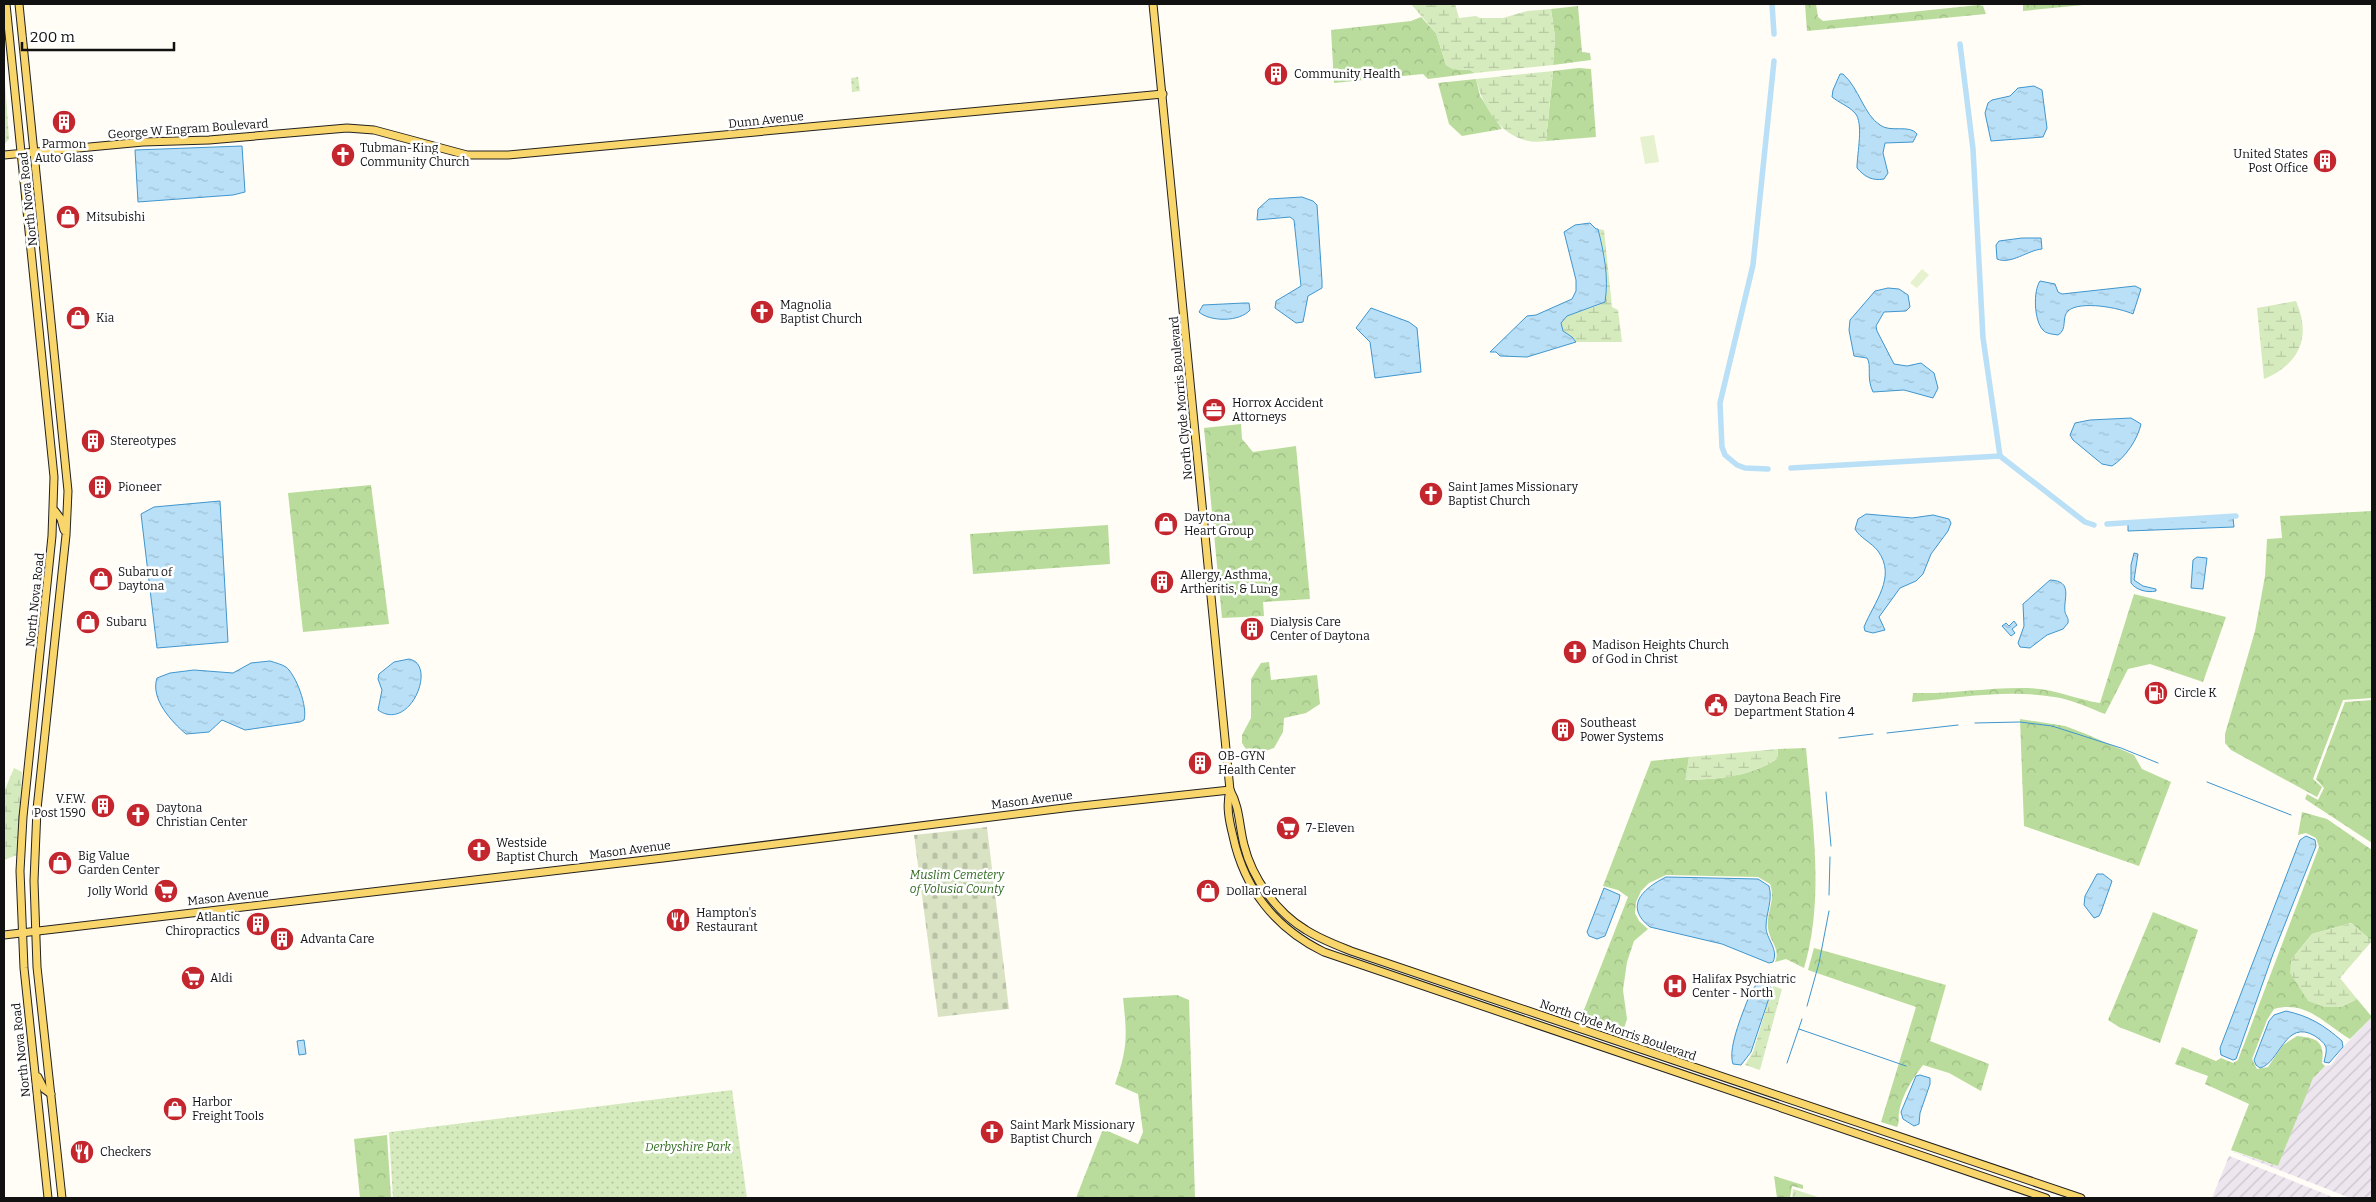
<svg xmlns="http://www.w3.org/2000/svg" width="2376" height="1202" font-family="Bitter,serif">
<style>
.industrial{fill:url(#industrial-furrows)}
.grass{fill:url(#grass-tufts)}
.forest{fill:url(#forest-crowns)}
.wetland{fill:url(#wetland-marsh)}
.cemetery{fill:url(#cemetery-stones)}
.park{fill:url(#park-dots)}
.pitch{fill:#e6f2cf}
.water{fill:url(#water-ripples);stroke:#3f96cf}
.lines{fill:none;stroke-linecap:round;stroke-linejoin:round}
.stream{stroke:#3f96cf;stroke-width:1}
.canal{stroke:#b9e0f7;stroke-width:5.5}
.major-casing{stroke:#222;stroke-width:9}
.major{stroke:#f9d66b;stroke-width:7}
.labels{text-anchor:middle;stroke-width:5;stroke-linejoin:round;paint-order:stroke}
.poi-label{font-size:12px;fill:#111;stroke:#fff;text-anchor:start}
.street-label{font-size:12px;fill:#111;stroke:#fff}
.park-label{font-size:12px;font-style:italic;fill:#2f6b1f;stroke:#fff}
</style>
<defs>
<pattern id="industrial-furrows" width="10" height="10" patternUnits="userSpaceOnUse" patternTransform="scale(1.25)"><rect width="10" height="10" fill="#eee6ef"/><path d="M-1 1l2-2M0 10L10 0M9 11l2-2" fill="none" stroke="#cbc4cc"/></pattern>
<pattern id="grass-tufts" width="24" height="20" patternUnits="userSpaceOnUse" patternTransform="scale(1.25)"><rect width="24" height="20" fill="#d5ebbd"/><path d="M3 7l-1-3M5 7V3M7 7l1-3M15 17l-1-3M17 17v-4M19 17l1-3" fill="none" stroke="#b6c8a1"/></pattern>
<pattern id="forest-crowns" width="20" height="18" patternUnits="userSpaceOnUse" patternTransform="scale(1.25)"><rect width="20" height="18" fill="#b9dc9c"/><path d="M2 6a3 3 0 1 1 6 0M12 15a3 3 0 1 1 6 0" fill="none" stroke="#9ebc85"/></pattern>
<pattern id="wetland-marsh" width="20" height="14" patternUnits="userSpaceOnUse" patternTransform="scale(1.25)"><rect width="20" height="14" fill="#d5ebbd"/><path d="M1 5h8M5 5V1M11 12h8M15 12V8" fill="none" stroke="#b6c8a1"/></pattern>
<pattern id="cemetery-stones" width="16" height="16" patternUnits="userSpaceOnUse" patternTransform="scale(1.25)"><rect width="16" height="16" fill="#d9e3c4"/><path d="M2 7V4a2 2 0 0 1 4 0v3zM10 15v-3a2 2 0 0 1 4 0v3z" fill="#b9c2a7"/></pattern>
<pattern id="park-dots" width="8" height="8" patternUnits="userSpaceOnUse" patternTransform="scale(1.25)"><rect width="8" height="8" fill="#d5ebbd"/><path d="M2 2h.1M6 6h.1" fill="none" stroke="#b6c8a1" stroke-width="1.8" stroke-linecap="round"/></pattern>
<pattern id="water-ripples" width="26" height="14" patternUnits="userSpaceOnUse" patternTransform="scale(1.25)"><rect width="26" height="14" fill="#b9e0f7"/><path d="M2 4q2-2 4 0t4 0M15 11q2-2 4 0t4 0" fill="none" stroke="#9ebfd3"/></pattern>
</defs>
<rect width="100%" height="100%" fill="#fffdf5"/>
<g class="industrial">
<path d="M2372 1017V1198H2350L2231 1151 2278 1166 2313 1077 2325 1066 2331 1065 2345 1045Z"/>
<path d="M2229 1156 2283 1177 2335 1198H2212Z"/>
</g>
<path class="grass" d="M1793 1189 1821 1198H1792Z"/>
<g class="forest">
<path d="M1805 4H1816L1818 17 1823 21 1979 5 1983 6 1986 14 1807 31Z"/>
<path d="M2023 4H2093L2023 11Z"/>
<path d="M1578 6 1582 52 1590 53 1591 60 1553 65 1555 37 1551 9Z"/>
<path d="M1421 17 1436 33 1446 65 1453 69 1470 70 1475 73 1428 79 1423 74 1334 83 1331 30 1411 21Z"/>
<path d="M1579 68 1591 69 1596 137 1546 141 1553 71Z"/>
<path d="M1476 79 1480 96 1502 129 1462 136 1449 124 1438 83Z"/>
<path d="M1241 424 1242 439 1253 452 1296 446 1310 599 1263 602 1264 616 1222 618 1204 428Z"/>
<path d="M371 485 389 624 303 632 288 493Z"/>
<path d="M2372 511V698L2343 700 2313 779 2322 787 2317 797 2231 750 2225 743V734L2255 631 2265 576 2267 539 2282 538 2280 516Z"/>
<path d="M1108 525 1110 564 973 574 970 534Z"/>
<path d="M2134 594 2226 617 2203 682 2150 664 2128 669 2105 714C2089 708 2071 699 2054 697 2006 689 1960 698 1912 702L1913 693C1952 694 1990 687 2028 688 2056 689 2075 699 2100 703Z"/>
<path d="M1269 662 1271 680 1317 675 1320 704 1306 713 1284 718 1283 732 1274 748 1265 751H1247L1242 743V735L1251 718V679L1261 663Z"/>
<path d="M2372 700V843L2305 799 2307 794 2318 800 2324 788 2316 779 2345 702Z"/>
<path d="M2020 719 2065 726 2086 734 2134 755 2142 769 2171 782 2139 866 2024 826Z"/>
<path d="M1806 748C1812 820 1825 898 1804 968L1786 959 1775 962C1781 949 1769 940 1768 928 1766 913 1776 900 1770 884L1758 877 1666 875 1649 883 1641 891 1636 902 1635 913 1639 921 1648 929 1634 941 1627 962 1623 990 1627 1019 1622 1034 1580 1020 1628 897 1618 890 1603 886 1651 761 1689 757 1686 780C1718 779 1749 777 1777 759L1778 749Z"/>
<path d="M2302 812 2327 819 2372 850V941L2351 923 2312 934 2291 960 2341 1007 2357 999 2372 1017 2350 1039C2324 1024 2307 1000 2274 1009L2267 1020 2252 1059 2257 1069 2268 1067 2283 1045 2297 1036C2317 1038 2325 1041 2322 1063L2325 1066 2313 1078 2278 1166 2231 1150 2249 1104 2205 1084 2208 1076 2175 1064 2182 1047 2216 1061 2221 1058 2233 1063 2238 1060 2319 847 2316 838 2306 833 2298 835Z"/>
<path d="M2153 912 2198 930 2160 1043 2119 1027 2108 1020Z"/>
<path d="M1814 948 1946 985 1930 1041 1989 1064 1981 1091 1949 1073 1923 1065C1913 1078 1902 1095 1899 1112 1898 1119 1900 1121 1897 1127L1881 1122 1916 1007 1808 970Z"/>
<path d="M1177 995 1189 1000 1195 1198H1076L1103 1129 1138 1144 1143 1132 1138 1094 1115 1084C1128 1048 1127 1035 1123 998Z"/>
<path d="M387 1135 391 1198H360L354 1139Z"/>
<path d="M1774 1176 1803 1185V1189L1792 1186 1790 1198H1777Z"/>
</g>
<g class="wetland">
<path d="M1411 4H1455L1459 18 1476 16 1480 18H1503L1527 11 1551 9 1555 37 1553 65 1475 73 1470 70 1453 69 1446 65 1436 33Z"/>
<path d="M1553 71 1546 141C1508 147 1484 113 1476 79Z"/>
<path d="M1598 229 1604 230 1612 307 1618 310 1622 342H1576L1572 337 1563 331 1561 323 1567 316 1599 305 1607 290 1605 258Z"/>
<path d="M2296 301C2312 338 2299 364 2264 379L2257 308Z"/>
<path d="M1778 749 1777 759C1749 777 1718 779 1685 780L1689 757Z"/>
<path d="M14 768 22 772 17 855 4 860V792Z"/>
<path d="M2351 923 2372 941 2340 978 2357 999 2341 1007H2324L2308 1001 2290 973 2291 960 2312 934Z"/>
<path d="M1773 986 1782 989 1760 1070 1745 1065 1753 1052Z"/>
</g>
<path class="cemetery" d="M987 827 1009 1009 938 1017 914 835Z"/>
<g class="park">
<path d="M4 67 9 139 4 145Z"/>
<path d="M858 77 860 91 852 92 851 78Z"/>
<path d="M732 1090 747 1198H393L389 1132 350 1137Z"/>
</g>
<g class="pitch">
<path d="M1654 135 1659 162 1645 164 1640 137Z"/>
<path d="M1922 269 1929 275 1917 288 1910 283Z"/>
</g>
<g class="water">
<path d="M1840 74H1843C1859 88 1864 115 1880 125 1890 133 1910 124 1917 134L1913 142 1885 143 1883 153 1888 173 1884 179C1872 181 1865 177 1857 168 1857 153 1864 123 1855 113 1849 106 1839 103 1832 97L1833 90Z"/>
<path d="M2034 86 2042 90 2047 128 2043 137 1991 141 1985 113 1988 103 1992 100 2010 96 2018 88Z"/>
<path d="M242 146 245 192 233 195 138 202 135 150Z"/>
<path d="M1302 197 1313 201 1317 205 1322 281V288L1308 296 1303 322 1296 323 1275 308 1276 301 1301 286 1294 220 1290 217 1257 220 1258 209 1269 199Z"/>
<path d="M1590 223 1596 229H1598C1604 253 1609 277 1605 302L1567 316 1561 323 1563 331 1572 337 1576 342 1527 357 1500 356 1496 352H1490L1527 316 1536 315 1572 299 1576 291V280L1564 232 1575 225Z"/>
<path d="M2022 238H2041L2042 249C2028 250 2011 265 1997 259L1996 245 1999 241Z"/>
<path d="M2040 281 2055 284 2058 292 2062 294 2135 286 2141 289 2133 314C2120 308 2080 300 2068 311 2061 318 2068 329 2058 335 2053 334 2046 334 2043 330 2034 321 2033 291 2040 281Z"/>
<path d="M1888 288 1899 289 1908 295 1910 307 1906 311 1884 312 1876 326 1877 331 1894 364 1907 366 1921 363 1934 373 1938 388 1933 398 1904 390 1873 392C1866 378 1872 365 1867 358L1854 356 1849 330 1850 320 1875 291Z"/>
<path d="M1244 303H1249L1250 310C1240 322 1210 322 1199 312L1203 305Z"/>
<path d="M1371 308 1409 322 1417 328 1421 372 1375 378 1370 342 1356 328Z"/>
<path d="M2131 418 2141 424C2138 439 2125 458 2112 466L2102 464 2073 440 2070 435 2075 423 2090 420Z"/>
<path d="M220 501 228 642 157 648 141 514 154 507Z"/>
<path d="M1866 514 1912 518 1933 515 1949 519 1951 523 1948 531 1931 554 1923 574 1916 581 1900 588 1879 617 1885 630 1873 633 1865 631 1864 627C1874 602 1897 577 1878 551 1871 542 1860 538 1855 529L1858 519Z"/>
<path d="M2233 518 2234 527 2128 531V523Z"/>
<path d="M2134 553 2138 554 2134 580 2143 586 2156 589V591C2147 593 2136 590 2131 583V565Z"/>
<path d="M2197 557 2207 558 2203 589 2191 588 2193 560Z"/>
<path d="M2050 580C2074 581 2063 599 2065 612 2066 616 2069 618 2068 623L2063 629 2047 635 2030 648 2020 647 2018 643 2024 626 2023 604Z"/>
<path d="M2014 621 2017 625 2012 629 2015 633 2011 636 2002 626 2006 623 2009 626Z"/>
<path d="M409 659C438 664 410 733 378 710L382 690 378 679 379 674 394 662Z"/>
<path d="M270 661C276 663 281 664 286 667 296 675 308 707 304 720L300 722 245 730 222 720 209 732 186 734C172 722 150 699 157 678L170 673 194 670 233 673 251 663Z"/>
<path d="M2306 836 2315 840 2316 846 2273 954 2236 1059 2233 1060 2221 1055 2220 1048 2300 840Z"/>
<path d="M2097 874H2103L2112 881 2101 912 2099 916 2094 918 2084 905 2085 896Z"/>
<path d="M1666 877 1758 879 1769 886C1773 900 1766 913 1766 927 1766 939 1779 949 1773 962L1769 963 1722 944 1650 927C1623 906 1644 888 1666 877Z"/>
<path d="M1604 888 1620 895 1619 900 1605 936 1597 939 1589 936 1587 932Z"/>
<path d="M1757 984 1769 985 1772 989 1751 1052 1741 1065 1733 1064C1727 1047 1745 1008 1751 991Z"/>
<path d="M2286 1011C2309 1016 2324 1025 2342 1041L2343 1047 2329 1063 2324 1062C2325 1057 2327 1052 2326 1047 2324 1042 2319 1039 2315 1036 2285 1018 2280 1063 2260 1068L2256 1065 2254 1060 2269 1021 2274 1015Z"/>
<path d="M304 1040 306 1054 299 1055 297 1041Z"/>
<path d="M1920 1075 1930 1078V1084L1920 1113 1919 1124 1914 1126 1903 1119 1901 1112 1916 1076Z"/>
</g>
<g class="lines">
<g class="stream">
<path d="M1975 723 2020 722 2052 726 2121 748 2158 763"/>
<path d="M1887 733 1958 725"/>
<path d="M1839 738 1873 734"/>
<path d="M2207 782 2291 815"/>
<path d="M1826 792 1831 846"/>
<path d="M1829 895 1830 857"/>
<path d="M1807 1006 1819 963 1829 911"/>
<path d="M1799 1029 1906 1066"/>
<path d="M1787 1063 1802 1019"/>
</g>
<g class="canal">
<path d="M1772 4 1774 34"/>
<path d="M1960 44 1973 149 1983 338 2000 456"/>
<path d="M1791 468 2000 456 2085 522 2094 525"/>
<path d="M1768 469 1745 468 1737 465 1725 455 1722 447 1720 403 1753 265 1774 61"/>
<path d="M2107 524 2236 516"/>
</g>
<g class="major-casing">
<g id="major">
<path d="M6 4 54 477 52 536 23 817 20 871 24 968 48 1198"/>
<path d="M19 4 68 491 66 535 37 809 34 881 37 967 62 1198"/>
<path d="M1153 4 1230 790C1226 806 1229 820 1233 836 1244 888 1275 928 1324 952L2046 1198"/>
<path d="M4 155 143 142 209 140 347 128 374 130 467 155H508L1163 94"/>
<path d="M55 511 61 519 64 530"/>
<path d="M1230 790C1240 808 1239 826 1244 845 1252 878 1277 913 1306 930 1320 939 1336 945 1351 951L2081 1198"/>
<path d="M4 935 663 858 1072 807 1230 790"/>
<path d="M38 1077 44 1089 51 1094"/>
</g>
</g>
<use href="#major" class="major"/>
</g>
<defs>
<g id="building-disc" transform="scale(1.25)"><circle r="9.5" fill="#c4262e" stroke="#fff"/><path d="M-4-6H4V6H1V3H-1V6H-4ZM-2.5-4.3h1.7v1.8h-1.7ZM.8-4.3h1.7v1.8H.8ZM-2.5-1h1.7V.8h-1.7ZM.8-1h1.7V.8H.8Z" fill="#fff"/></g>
<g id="church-disc" transform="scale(1.25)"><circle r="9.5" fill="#c4262e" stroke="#fff"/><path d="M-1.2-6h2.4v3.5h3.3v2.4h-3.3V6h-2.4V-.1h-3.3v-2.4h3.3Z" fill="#fff"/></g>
<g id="shop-disc" transform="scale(1.25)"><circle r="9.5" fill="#c4262e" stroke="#fff"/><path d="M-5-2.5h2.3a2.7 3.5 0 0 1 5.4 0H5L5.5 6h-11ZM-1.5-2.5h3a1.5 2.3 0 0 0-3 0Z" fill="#fff"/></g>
<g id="office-disc" transform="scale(1.25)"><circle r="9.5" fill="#c4262e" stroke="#fff"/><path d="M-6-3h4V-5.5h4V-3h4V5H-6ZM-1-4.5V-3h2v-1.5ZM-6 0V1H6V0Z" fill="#fff"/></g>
<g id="fuel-disc" transform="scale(1.25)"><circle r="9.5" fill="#c4262e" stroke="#fff"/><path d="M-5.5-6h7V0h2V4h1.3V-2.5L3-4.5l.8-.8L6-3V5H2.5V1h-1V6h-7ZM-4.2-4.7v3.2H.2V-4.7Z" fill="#fff"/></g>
<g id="civic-disc" transform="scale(1.25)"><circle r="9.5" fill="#c4262e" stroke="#fff"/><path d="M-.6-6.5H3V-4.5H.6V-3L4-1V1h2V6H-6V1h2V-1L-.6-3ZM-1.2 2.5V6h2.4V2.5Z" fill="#fff"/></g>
<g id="supermarket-disc" transform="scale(1.25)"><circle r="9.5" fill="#c4262e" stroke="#fff"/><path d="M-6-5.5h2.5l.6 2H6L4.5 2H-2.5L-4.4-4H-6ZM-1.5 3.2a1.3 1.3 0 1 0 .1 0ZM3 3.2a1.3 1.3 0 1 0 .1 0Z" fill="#fff"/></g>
<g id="restaurant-disc" transform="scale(1.25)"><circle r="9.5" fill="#c4262e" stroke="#fff"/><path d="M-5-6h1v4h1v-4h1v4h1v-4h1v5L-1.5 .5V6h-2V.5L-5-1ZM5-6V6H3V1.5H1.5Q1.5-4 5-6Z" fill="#fff"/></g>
<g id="hospital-disc" transform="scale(1.25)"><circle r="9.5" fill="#c4262e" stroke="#fff"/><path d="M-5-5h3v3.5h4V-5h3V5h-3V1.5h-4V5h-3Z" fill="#fff"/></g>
</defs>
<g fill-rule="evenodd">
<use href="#building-disc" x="1276" y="74"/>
<use href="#building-disc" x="64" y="122"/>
<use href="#church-disc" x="343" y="155"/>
<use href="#building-disc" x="2325" y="161"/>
<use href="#shop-disc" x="68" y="217"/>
<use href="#church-disc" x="762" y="312"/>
<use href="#shop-disc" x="78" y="318"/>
<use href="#office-disc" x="1214" y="410"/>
<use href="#building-disc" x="93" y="441"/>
<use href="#building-disc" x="100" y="487"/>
<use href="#church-disc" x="1431" y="494"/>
<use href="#shop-disc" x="1166" y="524"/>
<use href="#shop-disc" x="101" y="579"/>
<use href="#building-disc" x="1162" y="582"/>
<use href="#shop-disc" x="88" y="622"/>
<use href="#building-disc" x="1252" y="629"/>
<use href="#church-disc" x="1575" y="652"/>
<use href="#fuel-disc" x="2156" y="693"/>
<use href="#civic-disc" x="1716" y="705"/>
<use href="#building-disc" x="1563" y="730"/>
<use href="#building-disc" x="1200" y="763"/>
<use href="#building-disc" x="103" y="806"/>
<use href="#church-disc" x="138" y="815"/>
<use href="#supermarket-disc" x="1288" y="828"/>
<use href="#church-disc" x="479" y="850"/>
<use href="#shop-disc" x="60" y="863"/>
<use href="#supermarket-disc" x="166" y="891"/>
<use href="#shop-disc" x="1208" y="891"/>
<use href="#restaurant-disc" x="678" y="920"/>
<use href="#building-disc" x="258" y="924"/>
<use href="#building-disc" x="282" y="939"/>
<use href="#supermarket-disc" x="193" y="978"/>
<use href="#hospital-disc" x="1675" y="986"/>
<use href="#shop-disc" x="175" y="1109"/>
<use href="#church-disc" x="992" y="1132"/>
<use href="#restaurant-disc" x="82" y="1152"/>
</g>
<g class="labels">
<g class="poi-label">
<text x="1294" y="78">Community Health</text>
<text x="64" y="148" text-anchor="middle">Parmon<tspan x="64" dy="14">Auto Glass</tspan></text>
<text x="360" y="152">Tubman-King<tspan x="360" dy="14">Community Church</tspan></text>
<text x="2308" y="158" text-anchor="end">United States<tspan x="2308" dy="14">Post Office</tspan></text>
<text x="86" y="221">Mitsubishi</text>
<text x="780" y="309">Magnolia<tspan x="780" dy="14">Baptist Church</tspan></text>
<text x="96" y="322">Kia</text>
<text x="1232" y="407">Horrox Accident<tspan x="1232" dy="14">Attorneys</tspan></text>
<text x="110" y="445">Stereotypes</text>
<text x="118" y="491">Pioneer</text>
<text x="1448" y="491">Saint James Missionary<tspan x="1448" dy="14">Baptist Church</tspan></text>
<text x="1184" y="521">Daytona<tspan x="1184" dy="14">Heart Group</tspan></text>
<text x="118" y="576">Subaru of<tspan x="118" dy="14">Daytona</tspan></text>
<text x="1180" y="579">Allergy, Asthma,<tspan x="1180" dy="14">Artheritis, &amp; Lung</tspan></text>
<text x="106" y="626">Subaru</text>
<text x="1270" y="626">Dialysis Care<tspan x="1270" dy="14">Center of Daytona</tspan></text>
<text x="1592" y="649">Madison Heights Church<tspan x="1592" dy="14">of God in Christ</tspan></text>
<text x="2174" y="697">Circle K</text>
<text x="1734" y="702">Daytona Beach Fire<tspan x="1734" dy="14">Department Station 4</tspan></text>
<text x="1580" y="727">Southeast<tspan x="1580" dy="14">Power Systems</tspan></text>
<text x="1218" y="760">OB-GYN<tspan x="1218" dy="14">Health Center</tspan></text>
<text x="86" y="803" text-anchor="end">V.F.W.<tspan x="86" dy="14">Post 1590</tspan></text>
<text x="156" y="812">Daytona<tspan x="156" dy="14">Christian Center</tspan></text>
<text x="1306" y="832">7-Eleven</text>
<text x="496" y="847">Westside<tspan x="496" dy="14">Baptist Church</tspan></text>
<text x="78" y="860">Big Value<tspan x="78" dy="14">Garden Center</tspan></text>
<text x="148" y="895" text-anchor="end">Jolly World</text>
<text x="1226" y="895">Dollar General</text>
<text x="696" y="917">Hampton's<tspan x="696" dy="14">Restaurant</tspan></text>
<text x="240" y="921" text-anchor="end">Atlantic<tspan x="240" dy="14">Chiropractics</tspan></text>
<text x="300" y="943">Advanta Care</text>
<text x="210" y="982">Aldi</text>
<text x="1692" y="983">Halifax Psychiatric<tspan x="1692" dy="14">Center - North</tspan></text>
<text x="192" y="1106">Harbor<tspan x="192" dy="14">Freight Tools</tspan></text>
<text x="1010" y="1129">Saint Mark Missionary<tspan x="1010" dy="14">Baptist Church</tspan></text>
<text x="100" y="1156">Checkers</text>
</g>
<g class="street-label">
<text transform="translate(766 120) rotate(-6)" y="4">Dunn Avenue</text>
<text transform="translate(188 129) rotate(-4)" y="4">George W Engram Boulevard</text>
<text transform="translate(28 199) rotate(-96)" y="4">North Nova Road</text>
<text transform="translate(1181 398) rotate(-95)" y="4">North Clyde Morris Boulevard</text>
<text transform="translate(35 600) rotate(-84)" y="4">North Nova Road</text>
<text transform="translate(1032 800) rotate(-7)" y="4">Mason Avenue</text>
<text transform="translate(630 850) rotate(-7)" y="4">Mason Avenue</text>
<text transform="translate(228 897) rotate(-6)" y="4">Mason Avenue</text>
<text transform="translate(1618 1030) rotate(19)" y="4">North Clyde Morris Boulevard</text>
<text transform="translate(21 1050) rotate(-96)" y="4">North Nova Road</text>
</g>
<g class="park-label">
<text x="957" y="879">Muslim Cemetery<tspan x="957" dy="14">of Volusia County</tspan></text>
<text x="688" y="1151">Derbyshire Park</text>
</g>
</g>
<rect width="2376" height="1202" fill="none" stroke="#111111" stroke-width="10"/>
<path d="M22 42v8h152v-8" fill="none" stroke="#111111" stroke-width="2.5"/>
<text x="30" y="42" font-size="15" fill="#111111" stroke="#ffffff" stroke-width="4" paint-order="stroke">200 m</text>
</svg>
